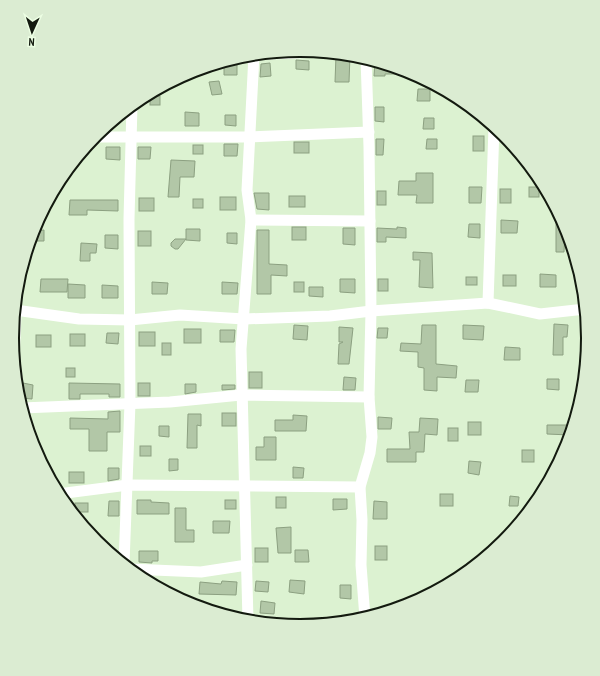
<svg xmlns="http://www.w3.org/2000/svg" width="600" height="676" font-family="'PT Sans Narrow',sans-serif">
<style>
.building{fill:#b2c7a7;stroke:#8ca081}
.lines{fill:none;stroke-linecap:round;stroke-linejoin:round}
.minor{stroke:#fff;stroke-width:11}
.rim{fill:none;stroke:#131a0f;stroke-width:2}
</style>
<rect width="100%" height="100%" fill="#dcf2d1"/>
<g class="building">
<path d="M336 55H350L349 82H335Z"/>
<path d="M296 60 309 61V70L296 69Z"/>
<path d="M375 61 410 72 409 74H385V76H374Z"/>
<path d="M224 63 237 64V75H224Z"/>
<path d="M270 63 271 76 260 77 261 64Z"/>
<path d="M219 81 222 94 212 95 209 82Z"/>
<path d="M418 89H430V101H417Z"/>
<rect x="150" y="96" width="10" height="9"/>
<path d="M375 107H384V122L375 121Z"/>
<path d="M185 112 199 113V126H185Z"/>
<path d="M225 115H236V126L225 125Z"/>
<path d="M424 118H434V129H423Z"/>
<rect x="473" y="136" width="11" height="15"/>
<path d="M376 139H384L383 155H376Z"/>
<path d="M427 139H437V149H426Z"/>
<rect x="294" y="142" width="15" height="11"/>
<path d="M224 144H238L237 156H224Z"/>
<rect x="193" y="145" width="10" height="9"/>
<path d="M106 147H120V160L106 159Z"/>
<path d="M138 147H151L150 159H138Z"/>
<path d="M171 160 195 161 194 177H180L179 197H168Z"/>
<path d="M416 173H433V203H416L417 195H398L399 181H416Z"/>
<path d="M469 187H482L481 203H469Z"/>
<rect x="529" y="187" width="10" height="10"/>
<rect x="500" y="189" width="11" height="14"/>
<rect x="377" y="191" width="9" height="14"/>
<path d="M254 193H269V210L257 209Z"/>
<rect x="289" y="196" width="16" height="11"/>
<rect x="220" y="197" width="16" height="13"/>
<rect x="139" y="198" width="15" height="13"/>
<rect x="193" y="199" width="10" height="9"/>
<path d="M70 200H118V211L87 210V215H69Z"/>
<path d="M556 209 567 232H565L564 252H556Z"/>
<path d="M501 220 518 221 517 233H501Z"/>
<path d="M469 224H480V238L468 237Z"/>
<rect x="292" y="227" width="14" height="13"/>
<path d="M397 227 406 228V238L386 237V242H377V228L397 229Z"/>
<path d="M343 228H355V245L343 244Z"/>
<path d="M186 229H200V241L186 240Z"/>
<path d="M44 230V241H30L33 231Z"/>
<path d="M257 230H269V264L287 265V276L271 275V294H257Z"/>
<rect x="138" y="231" width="13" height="15"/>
<path d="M227 233H237V244L227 243Z"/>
<path d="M105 235H118V249L105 248Z"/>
<path d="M175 239H186L178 249H175L171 246V243Z"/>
<path d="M81 243 97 244 96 253H90V261H80Z"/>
<path d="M413 252 432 253 433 288 419 287 420 260H413Z"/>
<path d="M540 274 556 275V287H540Z"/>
<rect x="503" y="275" width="13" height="11"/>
<rect x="466" y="277" width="11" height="8"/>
<path d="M41 279H68L67 292H40Z"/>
<path d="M340 279H355V293L340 292Z"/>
<rect x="378" y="279" width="10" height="12"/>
<path d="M152 282 168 283 167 294H152Z"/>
<path d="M222 282 238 283 237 294H222Z"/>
<rect x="294" y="282" width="10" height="10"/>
<path d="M68 284 85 285V298H68Z"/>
<path d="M102 285 118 286V298H102Z"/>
<path d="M309 287H323V297L309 296Z"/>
<path d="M554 324 568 325 567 337H563V355H553Z"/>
<path d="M294 325 308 326 307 340 293 339Z"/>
<path d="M422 325H436V364L457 366 456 378 437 377V391L424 390V368L418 367V352L400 351 401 343 421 344Z"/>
<path d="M463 325 484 326 483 340 463 339Z"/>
<path d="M339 327 353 328 349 364H338L339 344 343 342H339Z"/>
<path d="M378 328H388L387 338H377Z"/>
<rect x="184" y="329" width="17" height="14"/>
<path d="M220 330H235L234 342H220Z"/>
<rect x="139" y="332" width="16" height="14"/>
<path d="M107 333H119L118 344 106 343Z"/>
<rect x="70" y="334" width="15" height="12"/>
<rect x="36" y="335" width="15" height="12"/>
<rect x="162" y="343" width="9" height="12"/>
<path d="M505 347 520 348V360H504Z"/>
<rect x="66" y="368" width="9" height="9"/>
<rect x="249" y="372" width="13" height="16"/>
<path d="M344 377 356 378 355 390H343Z"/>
<path d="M547 379H559V390L547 389Z"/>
<path d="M466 380H479L478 392H465Z"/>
<path d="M23 383 33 385 32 399 21 398Z"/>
<path d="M69 383 120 384V397H109V394H80V399H69Z"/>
<rect x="138" y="383" width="12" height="13"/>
<path d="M185 384H196V392L185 394Z"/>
<path d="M222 385H235V389L222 390Z"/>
<path d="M120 411V432H107V451H89V429H70V418L108 419V412Z"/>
<rect x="222" y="413" width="14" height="13"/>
<path d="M188 414H201V426L197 425V448H187Z"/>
<path d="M293 415 307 416 306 431H275V420H293Z"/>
<path d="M378 417 392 418 391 429H378Z"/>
<path d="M420 418 438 419 437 435 425 434 424 452H416V462H387V449H410L409 432H419Z"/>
<rect x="468" y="422" width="13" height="13"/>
<path d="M547 425H573L570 435 547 434Z"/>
<path d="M159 426H169V437L159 436Z"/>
<rect x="448" y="428" width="10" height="13"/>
<path d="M264 437H276V460H256V447H264Z"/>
<rect x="140" y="446" width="11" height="10"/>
<rect x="522" y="450" width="12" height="12"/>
<path d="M169 459H178V470L169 471Z"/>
<path d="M469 461 481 462 479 475 468 473Z"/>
<path d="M293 467 304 468 303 478H293Z"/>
<path d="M108 468H119V479L108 481Z"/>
<rect x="69" y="472" width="15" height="11"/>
<rect x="440" y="494" width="13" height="12"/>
<path d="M510 496 519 497 518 506H509Z"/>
<rect x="276" y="497" width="10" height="11"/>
<path d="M333 499H347V509L333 510Z"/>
<path d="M137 500H151V502L169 503V514H137Z"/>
<rect x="225" y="500" width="11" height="9"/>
<path d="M109 501H119V516H108Z"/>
<path d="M374 501 387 502V519H373Z"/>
<rect x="75" y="503" width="13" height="9"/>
<path d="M175 508H186V530H194V542H175Z"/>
<path d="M213 521H230L229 533H213Z"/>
<path d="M291 527V553H278L276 528Z"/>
<rect x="375" y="546" width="12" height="14"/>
<rect x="255" y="548" width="13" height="14"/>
<path d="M295 550H308L309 562H295Z"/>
<path d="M139 551H158V561H152V563L139 562Z"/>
<path d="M290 580 305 581 304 594 289 592Z"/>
<path d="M222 581 237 582 236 595 199 594 200 582 221 584Z"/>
<path d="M256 581 269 582 268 592 255 591Z"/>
<path d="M340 585H351V599L340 598Z"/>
<path d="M261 601 275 603 274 614 260 613Z"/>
</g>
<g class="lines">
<g class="minor">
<path d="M246 55 320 52"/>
<path d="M94 137H250L369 132"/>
<path d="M251 220 370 221"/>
<path d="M488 303 494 127"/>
<path d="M15 310 79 319 130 320 180 315 244 319 330 316 371 311 488 303 540 314 585 309"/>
<path d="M14 361 17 291"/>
<path d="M22 408 170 402 241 395 369 397"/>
<path d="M58 494 128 485 360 487"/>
<path d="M124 564 130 403 129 219 132 105"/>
<path d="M130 569 201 572 247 565"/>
<path d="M365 618 361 565 362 520 360 487 370 453 372 437 369 397 371 311 369 147 366 58"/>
<path d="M248 621 241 349 251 220 247 190 254 55"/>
</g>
</g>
<path d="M0 0H600V676H0ZM19 338a281 281 0 1 1 562 0a281 281 0 1 1-562 0Z" fill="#dbecd2" fill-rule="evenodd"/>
<path class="rim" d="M19 338a281 281 0 1 1 562 0a281 281 0 1 1-562 0Z"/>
<g transform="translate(32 32) rotate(183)" stroke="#ecfee3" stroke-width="3" paint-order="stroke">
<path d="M0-3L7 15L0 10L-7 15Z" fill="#131a0f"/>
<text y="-6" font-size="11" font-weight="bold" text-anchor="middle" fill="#131a0f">N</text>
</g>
</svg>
